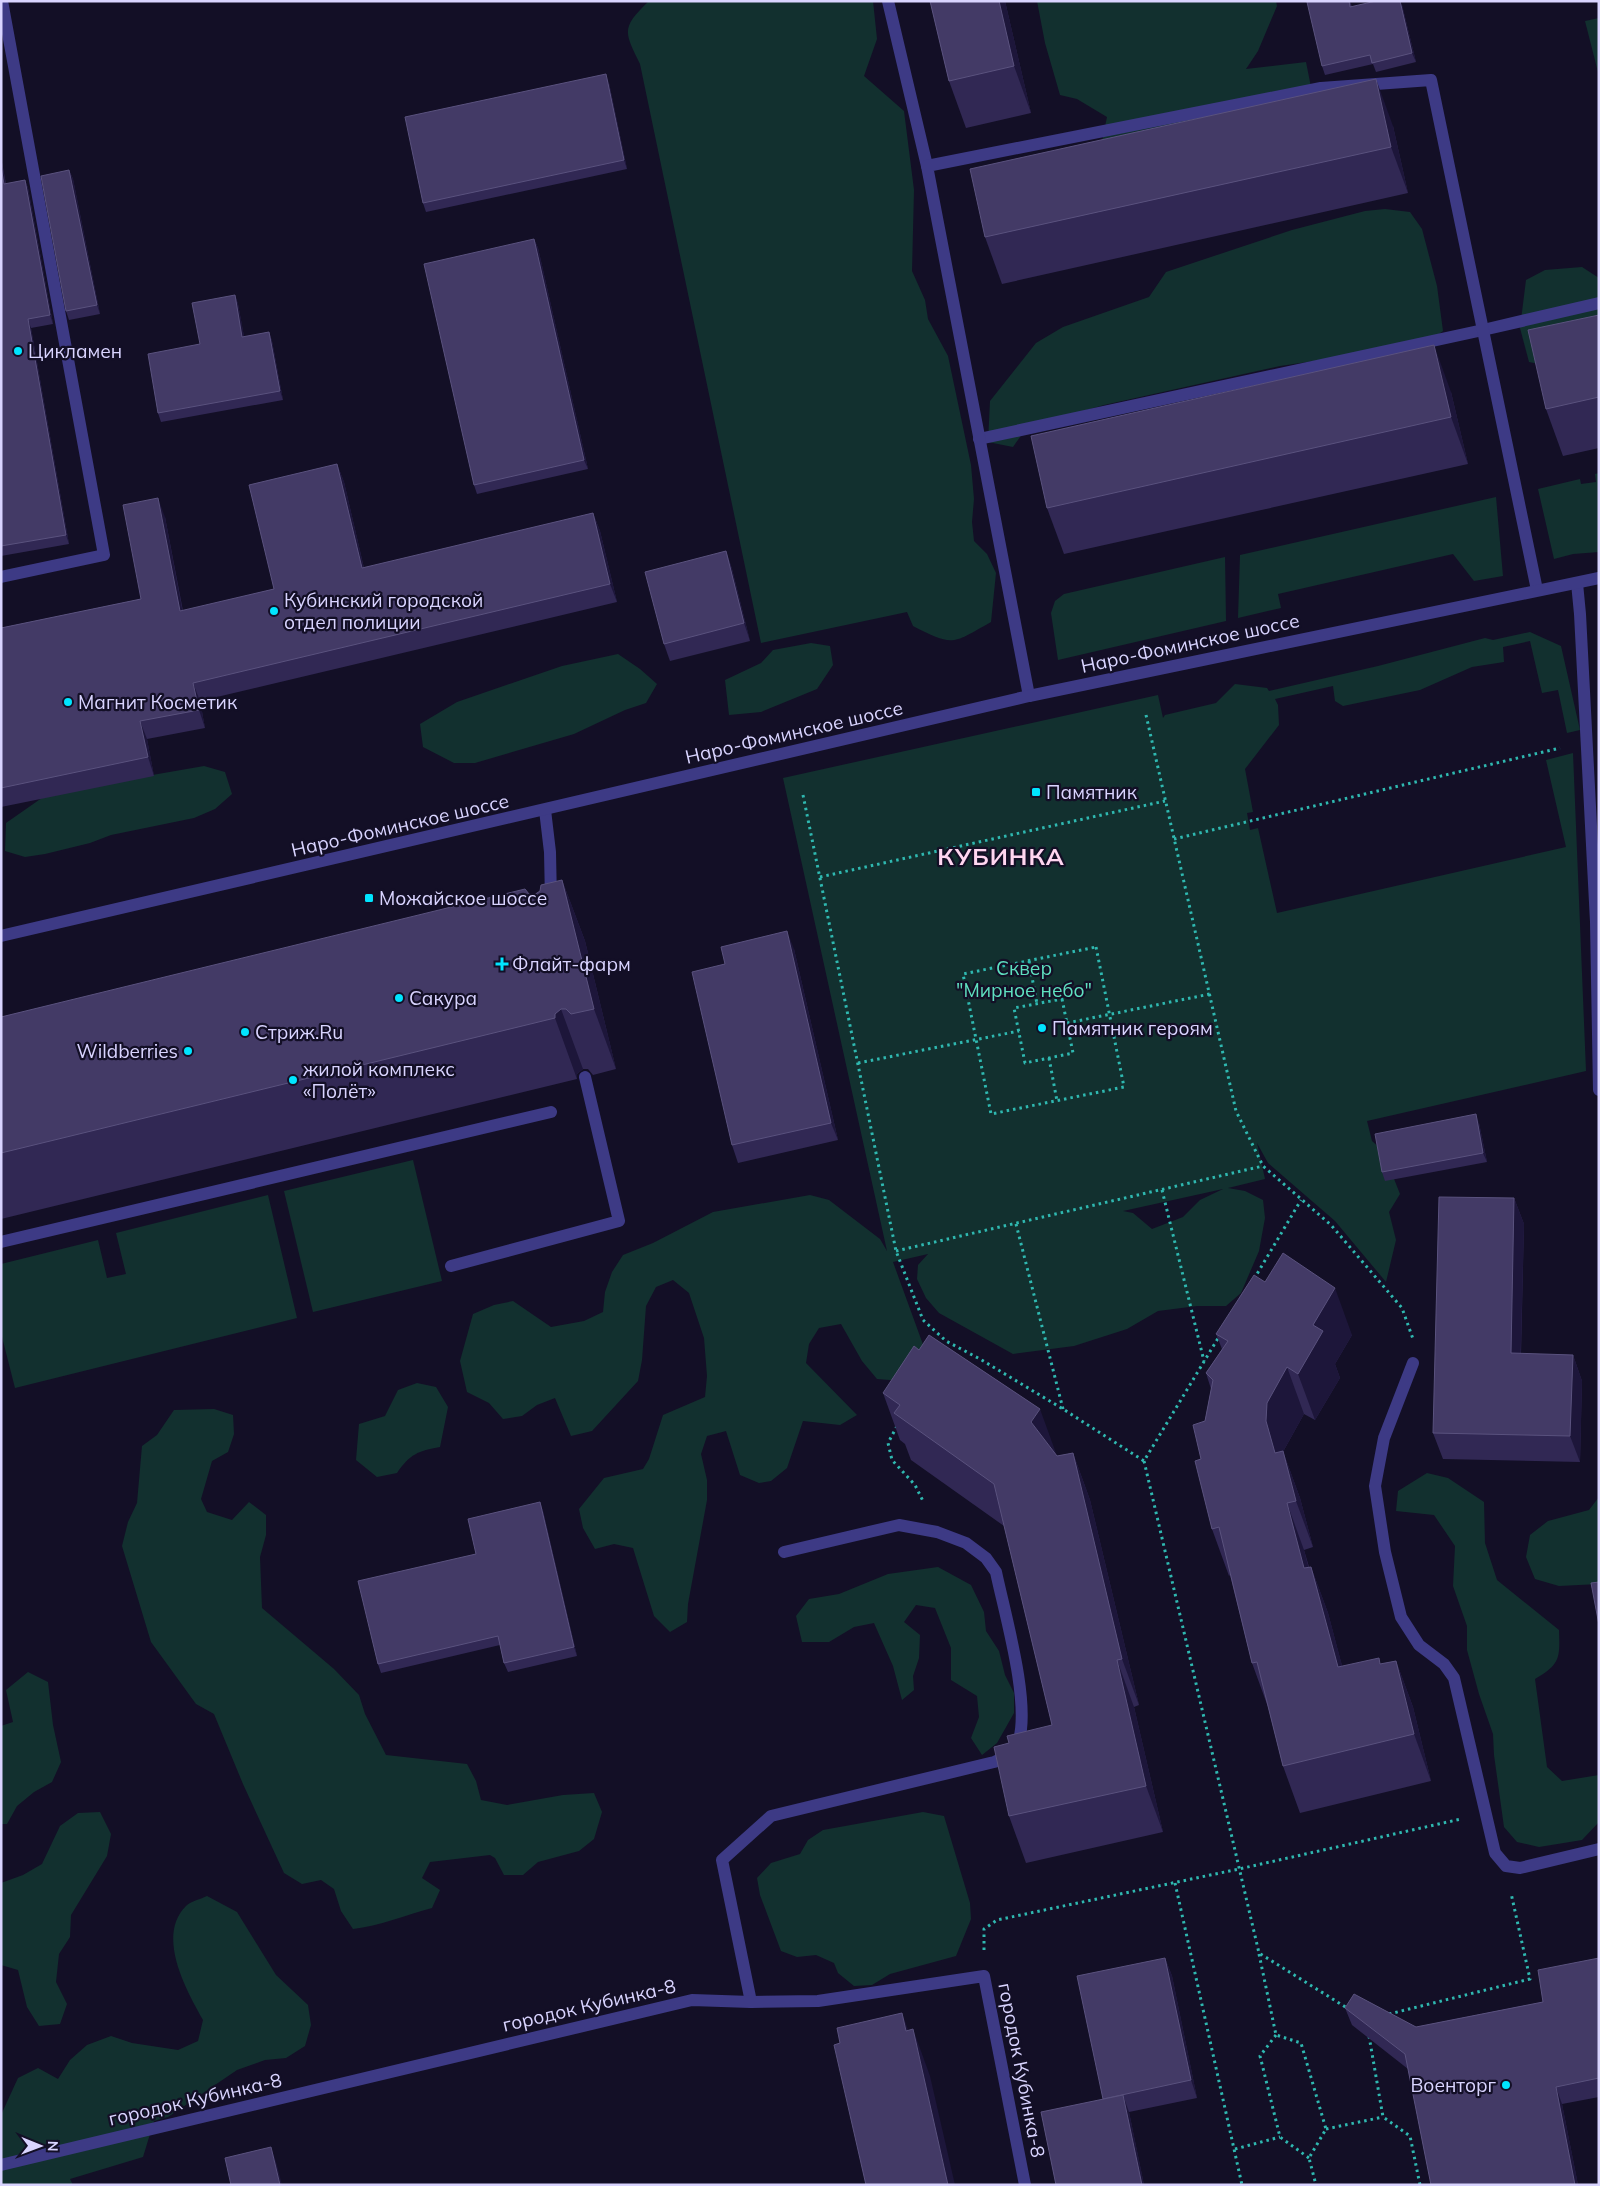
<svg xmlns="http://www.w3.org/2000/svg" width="1600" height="2186" font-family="Mulish,sans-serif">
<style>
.green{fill:#12302f;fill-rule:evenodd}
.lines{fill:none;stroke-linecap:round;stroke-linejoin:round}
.path{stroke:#2fb8b0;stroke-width:3;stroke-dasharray:2.5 4;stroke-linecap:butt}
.minor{stroke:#3d3a85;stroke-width:12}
.wall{fill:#312854}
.shaded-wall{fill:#1d163a}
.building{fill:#433a66;stroke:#5a527e}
.poi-dot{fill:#00e5ff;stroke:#130f26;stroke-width:2}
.labels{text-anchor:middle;stroke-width:4.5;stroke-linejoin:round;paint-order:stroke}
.poi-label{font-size:19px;fill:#d9d4ff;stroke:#130f26;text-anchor:start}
.street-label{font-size:19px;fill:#d9d4ff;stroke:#130f26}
.park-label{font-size:19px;fill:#5fe0c0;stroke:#130f26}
.district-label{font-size:24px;font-weight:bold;letter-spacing:1px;fill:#ffd6f0;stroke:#130f26}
</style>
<rect width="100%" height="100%" fill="#130f26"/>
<g class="green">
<path d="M649 1H873L877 39 864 76 904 111 914 190 912 271 925 300 928 319 948 356 971 465 974 499 972 522 974 541 987 554 996 573 991 622C952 644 954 647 913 626L907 612 761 643 640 64C624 31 621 28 649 1Z"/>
<path d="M1037 1H1276L1277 6 1258 51 1246 69 1306 62 1311 87 1099 156 1107 117 1077 99 1060 95 1045 43Z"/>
<path d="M1599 18V76L1585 21Z"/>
<path d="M1385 209 1410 212 1422 229 1437 286 1443 331 1424 345 1280 366 1104 405 1027 427 1013 447 988 442 990 401 1036 343 1063 327 1149 297 1166 272 1292 230 1365 211Z"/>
<path d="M1582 267 1599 278V370L1554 367 1529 362 1520 328 1526 280 1545 270Z"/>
<path d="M1599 473V552L1573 554 1554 559 1538 489 1580 479 1581 484 1596 482 1595 474Z"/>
<path d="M1496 497 1503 576 1474 581 1453 554 1278 594 1281 608 1238 618 1240 555Z"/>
<path d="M1225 557 1226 621 1058 660 1051 613 1055 601 1064 594Z"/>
<path d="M1530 632 1561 646 1580 730 1567 733 1558 690 1542 693 1530 641 1503 647 1504 662 1472 667 1420 690 1343 706 1335 701 1333 686 1275 699 1278 705 1279 725 1245 769 1253 812 1247 813 1250 830 1258 828 1277 913 1566 847 1546 760 1573 753 1586 1071 1367 1121 1372 1141 1383 1151 1400 1194 1389 1212 1396 1240 1386 1282 1335 1221 1268 1163 1257 1143 1265 1179 1228 1188 1245 1191 1263 1200 1265 1218 1259 1251 1241 1293 1226 1306H1197L1158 1311 1127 1329 1074 1346 1013 1354 939 1313 926 1298 917 1279 918 1265 928 1254 893 1262 925 1350 903 1381 877 1379 862 1361 841 1324 819 1328 809 1344 806 1363 857 1415 840 1425 803 1421 787 1468 771 1481 759 1483 740 1475 726 1431 707 1436 701 1454 707 1480V1500L688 1604 687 1622 670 1632 654 1616 633 1548 614 1544 595 1549 583 1528 579 1509 604 1478 643 1469 649 1459 663 1415 705 1397 707 1376 704 1338 689 1293 673 1280 656 1287 646 1306 642 1360 638 1381 592 1431 571 1436 555 1398 537 1405 522 1416 503 1419 489 1403 467 1392 460 1361 473 1314 494 1305 513 1301 551 1327 584 1321 603 1312 605 1292 612 1272 623 1255 653 1243 713 1212 810 1195 829 1200 880 1239 887 1251 783 778 1158 695 1163 718 1165 715 1216 703 1235 684 1267 688 1269 691 1378 666 1485 638 1493 640ZM1223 1189 1200 1200 1183 1217 1152 1229 1133 1213 1123 1211Z"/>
<path d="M811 643 830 646 833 665 817 689 761 712 729 715 725 680 761 663 773 650Z"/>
<path d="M618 654 640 669 657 684 646 703 625 710 574 734 475 763H454L423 747 420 724 457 702 562 666Z"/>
<path d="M204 766 225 772 232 794 215 809 194 818 111 835 90 843 45 854 25 857 5 851 6 823 49 793Z"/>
<path d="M413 1160 442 1281 313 1312 284 1191Z"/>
<path d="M268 1195 297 1318 15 1388 1 1333V1264L98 1240 107 1278 126 1274 116 1233Z"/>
<path d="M417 1383 436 1387 448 1407 440 1447C418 1451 410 1454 397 1473L377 1477 356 1460 359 1424 385 1416 398 1390Z"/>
<path d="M214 1409 233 1415 234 1434 228 1452 212 1461 201 1499 207 1512 232 1520 249 1502 266 1515V1535L260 1557 262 1608 334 1669 359 1695 365 1714 386 1755 467 1764 476 1781 481 1800 507 1805 563 1795 594 1793 602 1812 594 1839 579 1851 538 1862 523 1875H504L495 1858 490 1855 430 1862 422 1878 440 1890 432 1908C406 1915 379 1926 353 1929L341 1911 334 1889 321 1880 302 1884 284 1873 243 1784 214 1714 196 1704 151 1642 122 1546 128 1522 137 1503 142 1446 157 1435 174 1410Z"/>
<path d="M1427 1473 1448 1478 1484 1502 1485 1543 1497 1580 1559 1630C1560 1659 1560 1664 1535 1679L1547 1767 1562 1781 1599 1775V1822L1582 1840 1539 1847 1517 1842 1504 1827 1494 1755 1493 1734 1479 1694 1467 1650V1626L1453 1586 1455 1546 1434 1515 1396 1511 1398 1491Z"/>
<path d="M1599 1497V1584L1559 1586 1535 1579 1526 1557 1530 1535 1548 1521 1589 1510Z"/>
<path d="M938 1567 971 1585 984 1612 986 1631 999 1651 1005 1675 1014 1693V1713L997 1743 982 1755 971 1738 979 1717 977 1696 951 1680V1648L935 1608 916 1605 904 1622 920 1635 919 1658 913 1676 914 1690 902 1700 893 1666 874 1623 854 1627 829 1642H802L796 1616 809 1599 839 1594 888 1574Z"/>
<path d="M28 1672 48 1682 53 1725 61 1762 52 1782 34 1792 17 1806 7 1824H1V1726L13 1722 6 1690Z"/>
<path d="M100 1812 111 1834 107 1856 71 1915 70 1937 59 1954 56 1982 67 2004 60 2024 39 2026 27 2007 18 1970 1 1965V1883L23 1875 42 1864 60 1826 78 1813Z"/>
<path d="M923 1812 944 1816 970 1903 971 1919 956 1956 890 1974 872 1985 854 1986 838 1973 834 1963 816 1955 797 1957 781 1951 760 1895 757 1878 771 1863 800 1854 808 1840 823 1830Z"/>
<path d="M207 1896 237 1912 276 1975 308 2005 311 2025 305 2046 286 2058 265 2060 237 2070 168 2117 154 2121 143 2157 70 2179 73 2185H1V2115L18 2078 38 2068 58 2079 70 2060 87 2045 111 2036 132 2043 178 2050 198 2041 203 2020C186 1990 156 1936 186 1906 191 1901 201 1899 207 1896Z"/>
</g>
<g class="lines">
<g class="path">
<path d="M1146 715 1236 1111 1263 1166 1331 1225 1402 1308 1413 1339"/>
<path d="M803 795 896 1251 923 1320 946 1341 980 1359 1063 1409 1144 1461 1220 1335"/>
<path d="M1174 839 1560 748"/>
<path d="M820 877 1165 801"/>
<path d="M1096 947 1124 1087 991 1114 963 974Z"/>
<path d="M1029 961 1037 1004"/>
<path d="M1062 999 1073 1053 1025 1063 1014 1008Z"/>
<path d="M1067 1023 1210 994"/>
<path d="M1049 1058 1057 1101"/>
<path d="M858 1063 1019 1031"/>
<path d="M1162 1190 1204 1361"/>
<path d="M1016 1224 1063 1409"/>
<path d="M896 1251 1263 1166"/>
<path d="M1254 1279 1301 1200"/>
<path d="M897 1426 888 1443 892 1460 915 1485 924 1503"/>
<path d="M1144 1461 1259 1953 1347 2008"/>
<path d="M1175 1883 1242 2185"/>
<path d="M984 1950V1929L997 1920 1239 1869 1461 1819"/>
<path d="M1259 1954 1276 2035 1301 2043 1326 2129 1309 2158 1316 2185"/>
<path d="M1389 2014 1530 1979 1511 1893"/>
<path d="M1276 2035 1260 2056 1280 2137 1309 2158"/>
<path d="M1369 2036 1383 2117 1410 2136 1420 2185"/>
<path d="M1326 2129 1383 2117"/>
<path d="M1235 2149 1280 2137"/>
</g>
<g class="minor">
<path d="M888 1 927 166"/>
<path d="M979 439 1483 330 1599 303"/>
<path d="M1 577 104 555 2 1"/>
<path d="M1577 583 1580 614 1596 922 1599 1090"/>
<path d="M1029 696 927 166 1321 88 1431 80 1537 590"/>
<path d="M545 810 550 852 551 900"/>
<path d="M1 936 1029 696 1599 578"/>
<path d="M1 1242 551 1112"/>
<path d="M451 1266 619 1221 585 1077"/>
<path d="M1413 1363 1384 1438 1375 1486 1385 1552 1401 1617 1419 1645 1444 1664 1454 1678 1495 1853 1506 1866 1520 1868 1599 1849"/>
<path d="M751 2002 722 1860 771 1816 994 1762C1005 1757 1016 1753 1019 1740 1030 1700 1005 1615 996 1572L986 1558 966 1543 937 1532 899 1525 784 1552"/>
<path d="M1 2165 692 2000 751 2002 818 2001 984 1976 1025 2185"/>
</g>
</g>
<g class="wall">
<path d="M930 1H1005L1031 113 966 128 949 81Z"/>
<path d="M1311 1H1350L1352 7 1402 5 1416 62 1376 72 1373 64 1325 75 1322 66Z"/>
<path d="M609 83 627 169 426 212 423 203Z"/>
<path d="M1393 126 1408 193 1002 284 985 237Z"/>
<path d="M1 157 6 184 25 180 28 188 53 324 31 328 69 544 1 556Z"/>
<path d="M69 170 73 179 100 314 69 320 66 311Z"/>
<path d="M534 239 538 248 588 469 477 494 474 485Z"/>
<path d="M235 295 238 304 244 337 269 332 272 341 283 400 161 422 158 413 200 344Z"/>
<path d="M1599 315V448L1563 456 1546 409Z"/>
<path d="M1451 392 1468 464 1064 554 1047 508Z"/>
<path d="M337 464 344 482 364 568 593 513 600 531 617 602 200 701 205 728 147 739 154 776 1 807V628L141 599 165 517 183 611 274 589Z"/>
<path d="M726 551 732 569 750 641 670 661 664 644Z"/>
<path d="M562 880 585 941 616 1069 593 1075 588 1069H583L577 1074V1079L1 1219V1017L529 894 534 895Z"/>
<path d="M794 949 838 1140 738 1163 732 1145Z"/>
<path d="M1479 1123 1487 1162 1385 1181 1382 1172Z"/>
<path d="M1514 1198 1524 1224 1521 1354 1573 1355 1582 1381 1580 1462 1443 1459 1433 1433Z"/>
<path d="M1265 1282 1352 1335 1335 1364 1340 1378 1315 1420 1304 1414 1284 1450V1454L1300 1498 1313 1547 1304 1550 1309 1567H1311L1328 1613 1342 1666 1381 1664 1396 1661 1413 1707 1431 1781 1300 1813 1283 1766 1268 1707 1252 1663 1230 1575 1229 1576 1212 1529 1201 1459 1205 1421 1211 1389 1206 1373 1222 1349 1216 1334Z"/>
<path d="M883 1393 1057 1456 1073 1453 1090 1500 1139 1705 1134 1707 1163 1832 1026 1863 1009 1816V1743L1052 1725 1004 1526 911 1460 905 1444 900 1440Z"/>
<path d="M540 1502 543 1511 577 1656 508 1672 504 1663 500 1645 381 1673 378 1664 476 1554Z"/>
<path d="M1165 1958 1172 1976 1197 2098 1129 2112 1144 2185H1056L1103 2099Z"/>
<path d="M1599 1958V2097L1562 2104 1578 2185H1431L1408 2069 1352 2025 1345 2008 1416 2027 1543 2002Z"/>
</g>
<g class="shaded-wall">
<path d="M999 1H1005L1031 113 1014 66Z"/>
<path d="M1400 1 1402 5 1416 62 1412 53Z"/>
<path d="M606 74 609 83 627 169 624 160Z"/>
<path d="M1376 79 1393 126 1408 193 1391 147Z"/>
<path d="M1 157 7 193 4 184 1 167Z"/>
<path d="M69 170 73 179 100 314 97 305Z"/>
<path d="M25 180 28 188 53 324 50 315Z"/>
<path d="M534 239 538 248 588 469 584 460Z"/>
<path d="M235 295 238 304 246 346 242 337Z"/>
<path d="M28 319 31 328 69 544 66 535Z"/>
<path d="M269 332 272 341 283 400 280 391Z"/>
<path d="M1434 345 1451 392 1468 464 1451 417Z"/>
<path d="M337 464 344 482 368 586 362 568Z"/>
<path d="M158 498 165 517 186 630 180 611Z"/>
<path d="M593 513 600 531 617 602 610 584Z"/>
<path d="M726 551 732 569 750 641 744 623Z"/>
<path d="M193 683 200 701 205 728 199 710Z"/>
<path d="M140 721 147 739 154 776 148 757Z"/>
<path d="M562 880 585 941 616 1069 594 1009Z"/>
<path d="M787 931 794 949 838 1140 831 1123Z"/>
<path d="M561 1009 583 1069 577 1074V1079L555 1018V1014Z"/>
<path d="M1476 1114 1479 1123 1487 1162 1483 1153Z"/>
<path d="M1514 1198 1524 1224 1520 1379 1511 1353Z"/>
<path d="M1335 1288 1352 1335 1335 1364 1340 1378 1315 1420 1298 1374 1313 1325Z"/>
<path d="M1573 1355 1582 1381 1580 1462 1570 1436Z"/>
<path d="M1287 1367 1304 1414 1284 1450V1454L1300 1498 1313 1547 1296 1501 1275 1453 1266 1421 1267 1403Z"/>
<path d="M1040 1409 1057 1456 1031 1422Z"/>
<path d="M1073 1453 1090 1500 1139 1705 1122 1659Z"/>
<path d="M540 1502 543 1511 577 1656 574 1647Z"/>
<path d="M1287 1503 1304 1550 1321 1615 1304 1568Z"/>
<path d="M1311 1567 1328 1613 1355 1714 1338 1667Z"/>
<path d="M1117 1660 1134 1707 1163 1832 1146 1786Z"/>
<path d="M1396 1661 1413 1707 1431 1781 1414 1734Z"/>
<path d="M1165 1958 1172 1976 1197 2098 1191 2080Z"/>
<path d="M902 2013 919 2060 906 2031Z"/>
<path d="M913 2029 930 2076 955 2185H948Z"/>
<path d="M1556 2087 1562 2104 1578 2185H1575Z"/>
<path d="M1123 2095 1129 2112 1144 2185H1142Z"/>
<path d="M271 2147 277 2165 282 2185H280Z"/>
</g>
<g class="building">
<path d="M930 1H999L1014 66 949 81Z"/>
<path d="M1311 1H1349L1350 7 1376 1H1400L1412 53 1372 63 1370 55 1322 66 1307 2Z"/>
<path d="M606 74 624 160 423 203 405 117Z"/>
<path d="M1376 79 1391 147 985 237 970 169Z"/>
<path d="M1 167 4 184 25 180 50 315 28 319 66 535 1 546Z"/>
<path d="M69 170 97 305 66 311 41 176Z"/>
<path d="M534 239 584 460 474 485 424 264Z"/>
<path d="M235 295 242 337 269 332 280 391 158 413 148 354 200 344 192 303Z"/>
<path d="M1599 315V397L1546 409 1528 330Z"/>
<path d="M1434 345 1451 417 1047 508 1031 436Z"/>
<path d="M337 464 362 568 593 513 610 584 193 683 199 710 140 721 148 757 1 788V628L141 599 123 505 158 498 180 611 274 589 249 485Z"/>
<path d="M726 551 744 623 664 644 645 572Z"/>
<path d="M562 880 594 1009 571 1014 566 1009H561L555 1014V1018L1 1153V1017L525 889 529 894 534 895 540 891 541 885Z"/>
<path d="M787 931 831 1123 732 1145 692 972 725 964 721 947Z"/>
<path d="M1476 1114 1483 1153 1382 1172 1375 1134Z"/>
<path d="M1439 1197 1514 1198 1511 1353 1573 1355 1570 1436 1433 1433Z"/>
<path d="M1283 1253 1335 1288 1313 1325 1323 1331 1298 1374 1287 1367 1267 1403 1266 1421 1275 1453 1283 1451 1296 1501 1287 1503 1304 1568 1311 1567 1338 1667 1379 1658 1380 1664 1396 1661 1414 1734 1283 1766 1257 1662 1252 1663 1219 1527 1212 1529 1195 1461 1201 1459 1193 1425 1205 1421 1213 1380 1206 1373 1228 1341 1216 1334 1254 1275 1265 1282Z"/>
<path d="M929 1335 1040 1409 1031 1422 1057 1456 1073 1453 1122 1659 1117 1660 1146 1786 1009 1816 994 1747 1009 1743 1007 1736 1052 1725 994 1484 894 1413 900 1405 883 1393 914 1346 919 1350Z"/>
<path d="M540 1502 574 1647 504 1663 498 1636 378 1664 358 1581 476 1554 468 1519Z"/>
<path d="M1599 1582V1625L1591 1583Z"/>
<path d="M1165 1958 1191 2080 1103 2099 1077 1976Z"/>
<path d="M1599 1958V2078L1556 2087 1575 2185H1431L1405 2054 1345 2008 1354 1994 1416 2027 1543 2002 1538 1970Z"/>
<path d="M902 2013 906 2031 913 2029 948 2185H866L834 2045 840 2043 837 2028Z"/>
<path d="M1123 2095 1142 2185H1056L1041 2112Z"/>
<path d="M271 2147 280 2185H231L225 2158Z"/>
</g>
<g class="poi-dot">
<circle cx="18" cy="351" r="5"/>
<circle cx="274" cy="611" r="5"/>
<circle cx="68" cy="702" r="5"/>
<rect x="1031" y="787" width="10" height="10" rx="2.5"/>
<rect x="364" y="893" width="10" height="10" rx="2.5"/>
<path d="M499.5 956.5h5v5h5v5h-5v5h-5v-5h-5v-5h5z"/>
<circle cx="399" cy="998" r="5"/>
<circle cx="1042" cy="1028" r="5"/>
<circle cx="245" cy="1032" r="5"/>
<circle cx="188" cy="1051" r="5"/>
<circle cx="293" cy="1080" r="5"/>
<circle cx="1506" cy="2085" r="5"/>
</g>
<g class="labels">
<g class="poi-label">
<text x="28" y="358">Цикламен</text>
<text x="284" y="607">Кубинский городской<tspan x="284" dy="22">отдел полиции</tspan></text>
<text x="78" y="709">Магнит Косметик</text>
<text x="1046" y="799">Памятник</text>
<text x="379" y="905">Можайское шоссе</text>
<text x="512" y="971">Флайт-фарм</text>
<text x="409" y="1005">Сакура</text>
<text x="1052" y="1035">Памятник героям</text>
<text x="255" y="1039">Стриж.Ru</text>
<text x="178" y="1058" text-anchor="end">Wildberries</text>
<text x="303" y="1076">жилой комплекс<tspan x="303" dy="22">«Полёт»</tspan></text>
<text x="1496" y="2092" text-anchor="end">Военторг</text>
</g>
<g class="street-label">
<text transform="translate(1190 643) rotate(-12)" y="7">Наро-Фоминское шоссе</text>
<text transform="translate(794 732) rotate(-13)" y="7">Наро-Фоминское шоссе</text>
<text transform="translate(400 825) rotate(-13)" y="7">Наро-Фоминское шоссе</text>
<text transform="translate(589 2005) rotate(-13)" y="7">городок Кубинка-8</text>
<text transform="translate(1022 2070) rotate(79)" y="7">городок Кубинка-8</text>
<text transform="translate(195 2099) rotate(-13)" y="7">городок Кубинка-8</text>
</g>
<g class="park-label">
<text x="1024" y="975">Сквер<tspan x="1024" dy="22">"Мирное небо"</tspan></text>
</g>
<g class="district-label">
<text x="1001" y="865">КУБИНКА</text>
</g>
</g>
<rect width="1600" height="2186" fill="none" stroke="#d9d4ff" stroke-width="5"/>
<g transform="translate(40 2146) rotate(91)" stroke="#130f26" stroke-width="4" paint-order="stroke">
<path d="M0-4L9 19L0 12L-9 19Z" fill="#d9d4ff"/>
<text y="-8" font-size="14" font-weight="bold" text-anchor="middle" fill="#d9d4ff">N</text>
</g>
</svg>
